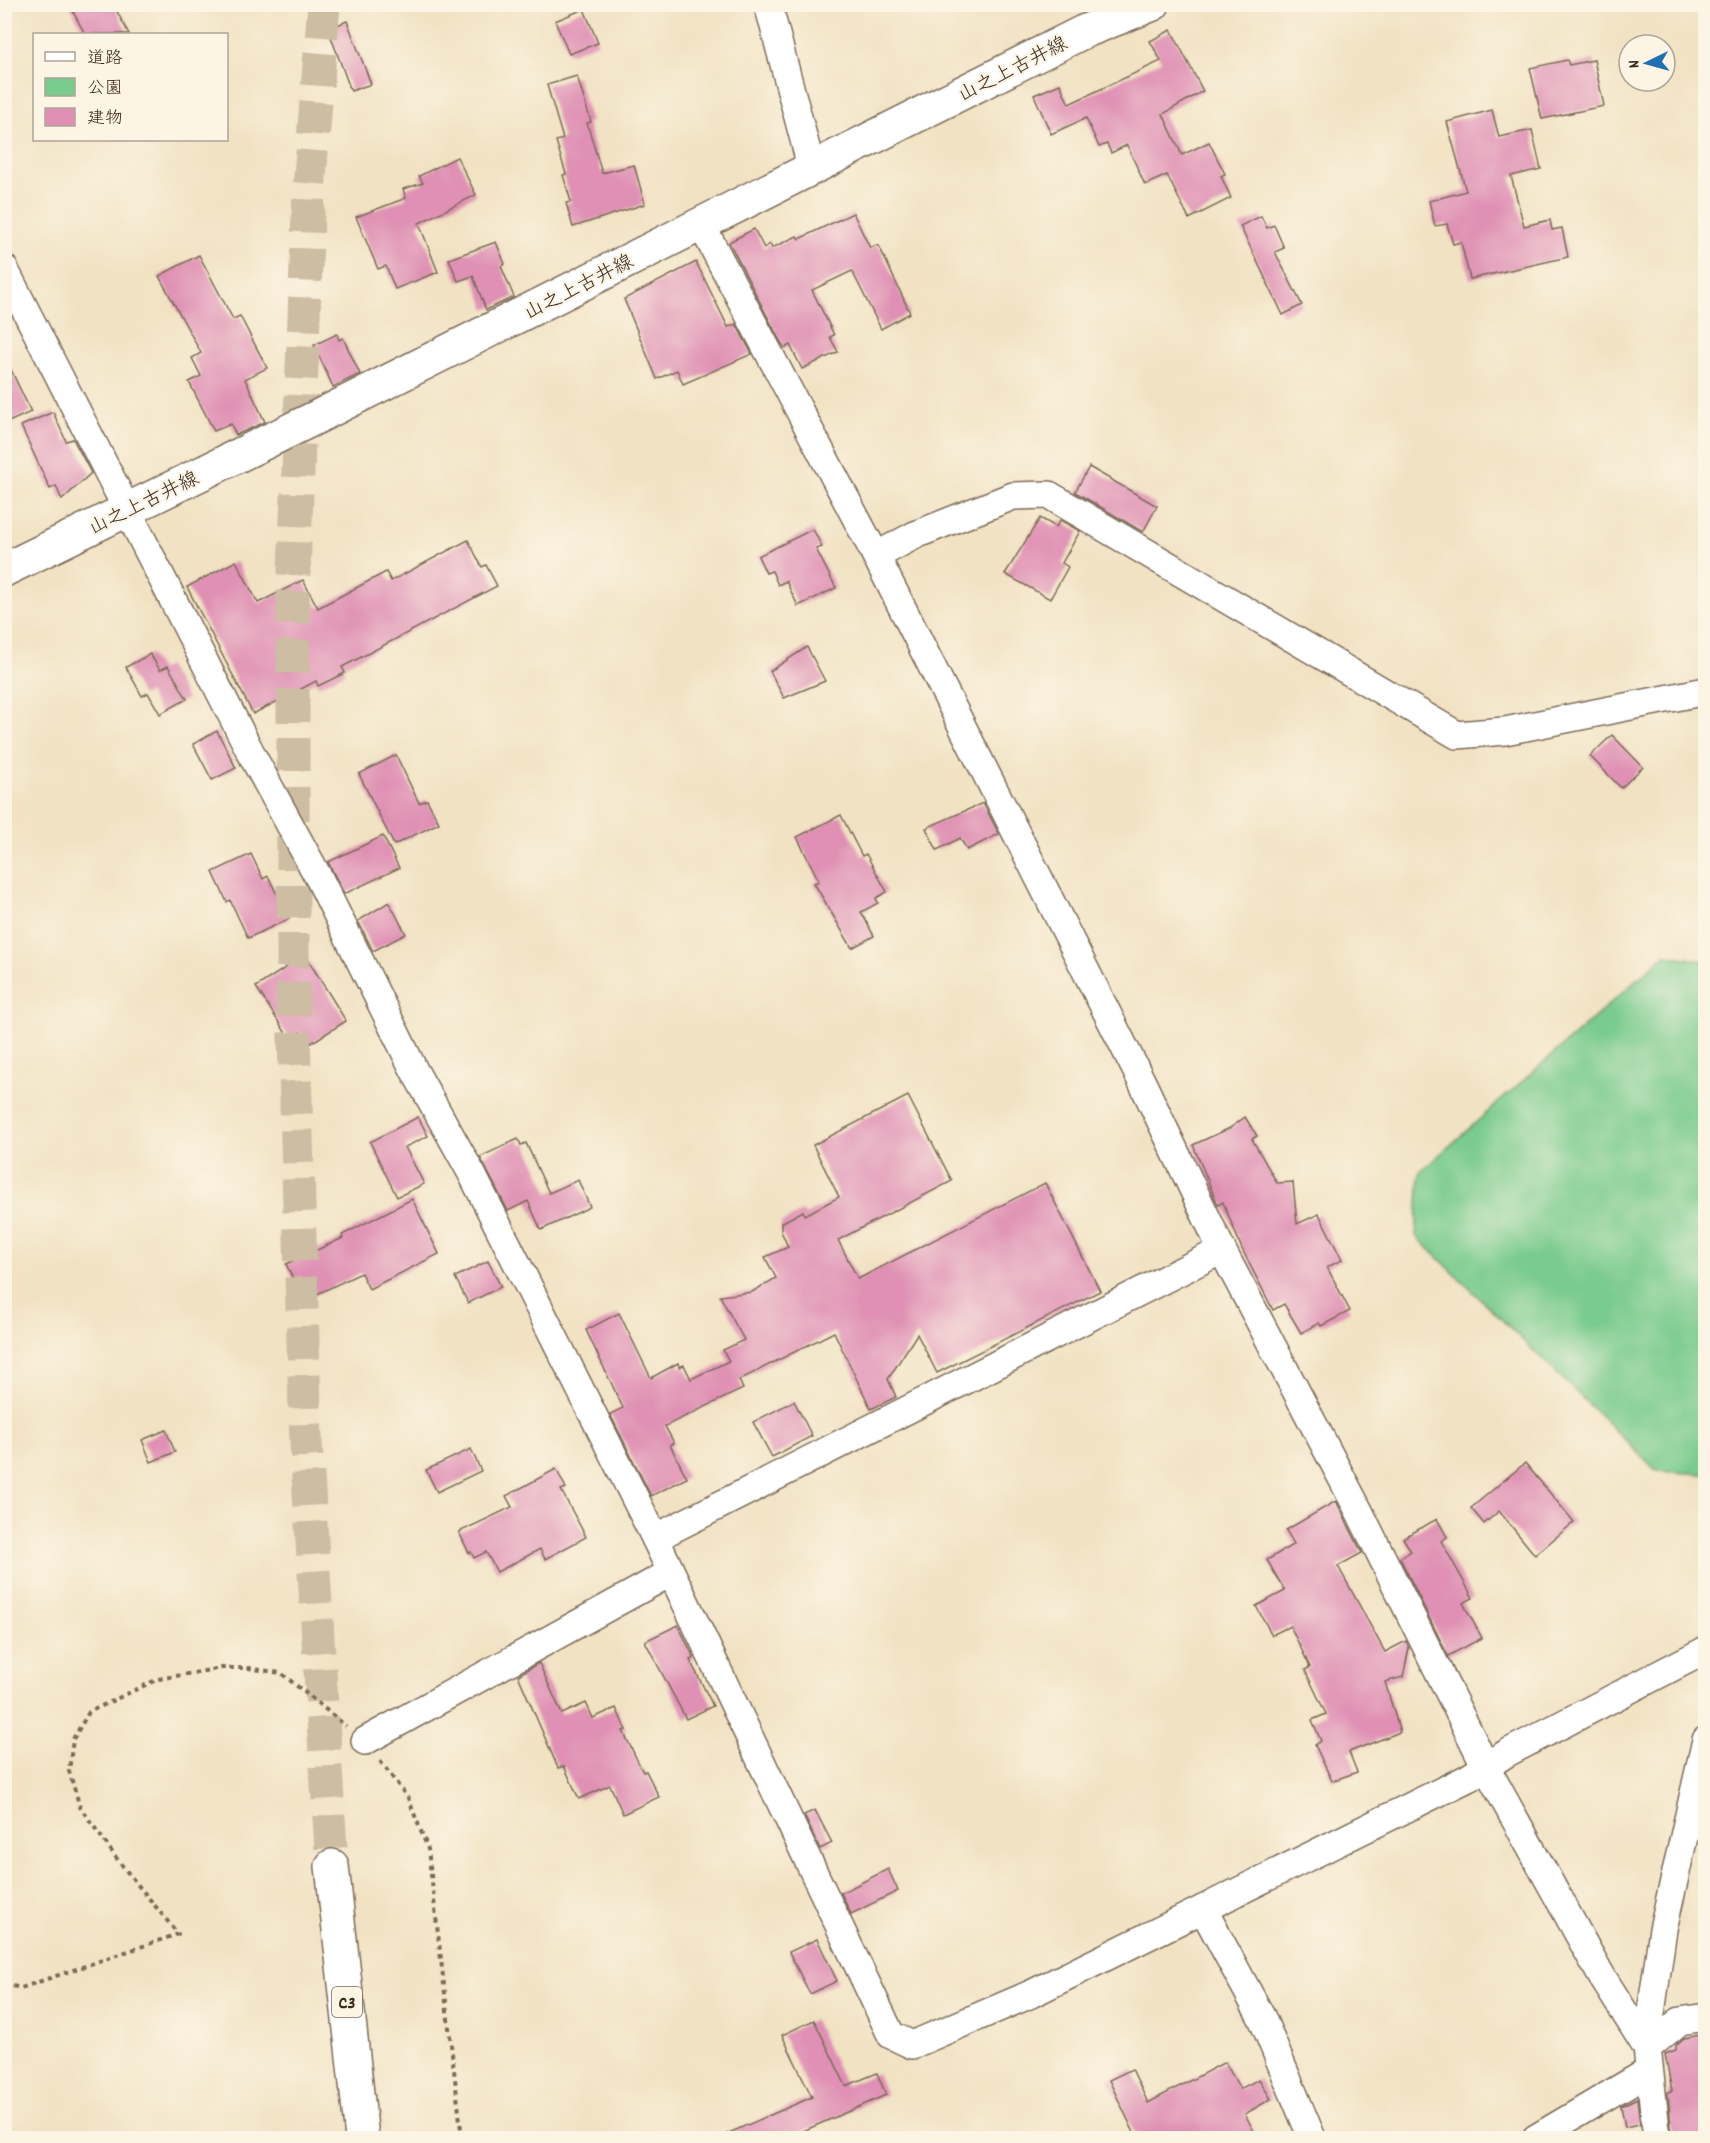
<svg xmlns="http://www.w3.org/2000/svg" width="1710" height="2143" font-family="Dekko,'Klee One',sans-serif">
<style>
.green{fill:#79cb8e;stroke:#5a7a56;stroke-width:1.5}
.building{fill:#df90b4}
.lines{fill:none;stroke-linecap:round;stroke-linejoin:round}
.highway-tunnel{stroke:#cdbda2;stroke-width:33;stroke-dasharray:33 16;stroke-linecap:butt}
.street-casing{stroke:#7b6a58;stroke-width:30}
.secondary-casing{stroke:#7b6a58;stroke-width:36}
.highway-casing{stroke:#7b6a58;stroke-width:36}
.path{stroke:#7b6a58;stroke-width:4;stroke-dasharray:4.5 4.5;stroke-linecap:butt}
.street{stroke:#fff;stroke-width:27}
.secondary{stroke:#fff;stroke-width:33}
.highway{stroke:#fff;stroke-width:33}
.labels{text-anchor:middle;stroke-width:4.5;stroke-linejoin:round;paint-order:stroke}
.shield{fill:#fcf5e5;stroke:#75675a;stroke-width:1.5}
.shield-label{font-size:18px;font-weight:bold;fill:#3b2a1e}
.street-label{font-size:20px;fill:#3b2a1e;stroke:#fcf5e5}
</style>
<rect width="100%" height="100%" fill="#fcf5e5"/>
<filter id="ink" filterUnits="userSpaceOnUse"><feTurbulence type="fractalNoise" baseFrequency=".0167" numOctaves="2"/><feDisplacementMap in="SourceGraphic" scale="12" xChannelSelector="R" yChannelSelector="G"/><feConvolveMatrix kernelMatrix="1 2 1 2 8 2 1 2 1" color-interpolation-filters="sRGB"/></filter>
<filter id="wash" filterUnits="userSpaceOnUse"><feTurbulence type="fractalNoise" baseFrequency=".008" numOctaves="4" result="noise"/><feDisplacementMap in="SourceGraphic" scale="24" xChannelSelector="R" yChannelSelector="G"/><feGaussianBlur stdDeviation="1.35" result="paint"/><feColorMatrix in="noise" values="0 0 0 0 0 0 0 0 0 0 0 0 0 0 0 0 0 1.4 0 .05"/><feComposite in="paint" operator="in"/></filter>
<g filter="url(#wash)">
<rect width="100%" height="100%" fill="#f1e2c3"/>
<path class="green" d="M1665 955 1705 961 1706 1473 1703 1474 1657 1471 1416 1236 1420 1172Z"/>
<g id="blocks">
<g class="building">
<path d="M69 4H113L129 34H85Z"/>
<path d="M584 9 598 43 569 54 555 21Z"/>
<path d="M347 21 371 84 351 91 328 29Z"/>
<path d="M1171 30 1203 91 1163 114 1182 155 1209 142 1225 174 1221 176 1231 198 1189 219 1167 175 1145 185 1127 145 1111 153 1107 144 1099 147 1086 118 1051 134 1034 95 1060 84 1069 104 1161 61 1150 41Z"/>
<path d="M1567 60 1569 65 1594 60 1604 106 1542 119 1530 68Z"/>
<path d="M577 76 591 122 587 123 602 173 634 165 645 204 573 227 566 203 571 202 563 175 566 174 556 141 563 139 547 85Z"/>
<path d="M1492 110 1499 137 1532 130 1541 169 1511 176 1524 226 1550 220 1552 230 1562 228 1568 257 1470 279 1461 242 1453 244 1447 224 1435 226 1429 201 1466 191 1447 122Z"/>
<path d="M457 157 476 195 419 223 438 272 395 289 386 266 378 269 356 217 406 198 403 189 423 183 419 176Z"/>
<path d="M853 213 870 248 877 245 880 248 910 313 881 329 852 271 812 290 834 335 830 337 838 352 802 369 790 345 785 348 780 341 729 242 754 229 764 248 770 244 772 248 797 236 799 239Z"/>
<path d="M1261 216 1267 228 1274 225 1284 248 1275 252 1302 305 1283 315 1240 226Z"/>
<path d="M496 242 505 264 501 266 514 297 486 310 473 276 458 281 449 259Z"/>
<path d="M199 255 233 319 240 316 267 368 245 379 265 422 236 435 231 424 214 431 189 382 201 376 192 358 201 353 159 276Z"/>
<path d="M696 262 728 327 736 324 752 354 683 384 677 370 657 379 624 299Z"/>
<path d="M337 334 339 340 343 338 360 374 333 387 314 345Z"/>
<path d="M4 355 31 412 4 424Z"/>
<path d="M53 412 66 441 73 439 91 473 62 500 56 486 50 489 21 426Z"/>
<path d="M1089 467 1157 506 1143 532 1075 492Z"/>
<path d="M1040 518 1056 527 1060 520 1080 531 1062 563 1068 567 1050 599 1005 574Z"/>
<path d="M813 529 822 547 816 549 836 588 798 606 786 581 778 585 772 571 766 573 758 556Z"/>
<path d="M468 540 482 567 486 565 497 586 342 667 345 673 318 686 316 681 253 714 187 587 236 561 258 603 303 580 318 608 386 572 391 581Z"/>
<path d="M807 647 825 681 784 698 770 671Z"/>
<path d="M150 654 160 670 168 666 187 699 160 714 148 693 142 696 126 667Z"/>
<path d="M217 731 236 768 212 780 193 744Z"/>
<path d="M1612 735 1643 767 1621 788 1590 756Z"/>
<path d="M396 755 419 803 427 800 439 823 394 845 359 774Z"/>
<path d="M983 803 999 834 967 850 960 838 937 850 926 828Z"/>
<path d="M841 815 862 856 866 854 887 892 876 898 878 903 861 912 874 936 852 948 814 883 819 881 797 837Z"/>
<path d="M383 836 399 868 344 894 328 862Z"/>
<path d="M251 854 263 879 268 876 289 919 248 938 230 900 227 902 213 872Z"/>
<path d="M389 902 406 934 373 951 358 921Z"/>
<path d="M305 955 346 1021 308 1045 300 1032 289 1038 256 987Z"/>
<path d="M908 1096 952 1181 838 1240 858 1279 1045 1183 1100 1291 937 1373 917 1334 888 1379 896 1397 871 1409 834 1332 739 1380 743 1389 665 1426 674 1443 670 1445 687 1478 651 1496 610 1414 623 1408 586 1330 619 1313 651 1378 678 1363 679 1367 684 1365 691 1379 729 1361 723 1350 744 1340 720 1296 752 1292 776 1278 765 1257 788 1247 781 1231V1223L803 1211 805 1215 839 1197 813 1145Z"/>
<path d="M418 1117 428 1136 405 1147 424 1184 397 1197 370 1142Z"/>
<path d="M1245 1117 1257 1136 1252 1139 1277 1183 1293 1182 1297 1224 1319 1214 1342 1260 1327 1267 1350 1311 1321 1326 1319 1323 1301 1333 1284 1304 1273 1310 1242 1249 1223 1202 1218 1205 1193 1145 1230 1128Z"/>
<path d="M518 1139 521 1145 526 1143 549 1193 578 1180 590 1207 541 1230 528 1201 508 1211 480 1157Z"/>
<path d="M412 1199 439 1254 369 1289 361 1273 305 1300 302 1298 286 1264 343 1238 342 1235Z"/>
<path d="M488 1261 501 1287 468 1303 455 1277Z"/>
<path d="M794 1401 812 1436 772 1457 753 1422Z"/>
<path d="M166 1430 175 1452 151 1462 142 1440Z"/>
<path d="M471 1449 481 1471 437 1492 426 1470Z"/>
<path d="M1525 1463 1574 1522 1535 1555 1499 1511 1484 1524 1471 1508Z"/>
<path d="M556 1469 566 1488 561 1490 586 1537 545 1559 540 1549 497 1572 486 1552 474 1558 471 1552 469 1553 459 1532 512 1507 506 1496Z"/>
<path d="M1336 1501 1362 1553 1338 1566 1385 1652 1406 1641 1409 1648 1403 1677 1385 1682 1400 1732 1349 1752 1357 1772 1332 1781 1315 1745 1321 1741 1312 1720 1326 1714 1305 1670 1310 1667 1290 1626 1272 1635 1256 1606 1285 1591 1267 1560 1294 1544 1286 1530Z"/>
<path d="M1437 1519 1447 1537 1441 1541 1473 1598 1463 1603 1482 1638 1448 1656 1400 1558 1411 1551 1403 1538Z"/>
<path d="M678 1625 694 1658 690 1660 713 1706 686 1719 645 1641Z"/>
<path d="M539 1663 562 1714 586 1703 593 1718 616 1708 626 1730 623 1731 643 1772 646 1771 659 1797 623 1814 610 1785 579 1799 564 1766 558 1768 518 1675Z"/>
<path d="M815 1810 832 1843 820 1849 804 1815Z"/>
<path d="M888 1869 898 1891 851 1914 841 1893Z"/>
<path d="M817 1939 837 1981 810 1994 789 1952Z"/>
<path d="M814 2020 846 2086 877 2073 886 2095 785 2139H715L812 2097 782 2035Z"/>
<path d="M1706 2034V2139H1672L1668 2092 1672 2091 1665 2054 1676 2050V2045L1684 2038Z"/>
<path d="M1225 2062 1240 2089 1259 2079 1271 2099 1245 2114 1258 2139H1137L1109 2080 1132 2069 1148 2103Z"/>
<path d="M1637 2098 1640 2124 1625 2127 1621 2106Z"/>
</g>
</g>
</g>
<g filter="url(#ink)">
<use href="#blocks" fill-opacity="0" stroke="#7b6a58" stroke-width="1.5"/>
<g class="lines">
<path class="highway-tunnel" d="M324 4 309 189 293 598V1002L306 1443 332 1866"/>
<g class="street-casing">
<g id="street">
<path d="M768 4 812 170"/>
<path d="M701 224 876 556 1141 1080 1222 1250 1358 1509 1486 1767 1601 1975 1647 2048"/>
<path d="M4 268 253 757 320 880 414 1070 472 1174 655 1538 891 2035 912 2045 1031 1994 1468 1778 1507 1753 1706 1650"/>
<path d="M876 556 915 535 1013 496 1049 495 1457 735 1505 731 1706 691"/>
<path d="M655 1538 1222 1250"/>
<path d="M365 1741 670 1573"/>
<path d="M1203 1909 1262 2018 1312 2138"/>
<path d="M1647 2048 1680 2021 1706 2017"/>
<path d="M1536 2138 1649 2071"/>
<path d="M1657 2138 1647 2048 1650 2020 1663 1929 1706 1740"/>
</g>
</g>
<g class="secondary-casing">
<path id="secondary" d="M4 570 317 417 1083 32 1153 4"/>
</g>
<g class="highway-casing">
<path id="highway" d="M332 1866 362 2138"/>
</g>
<g class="path">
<path d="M380 1761 408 1798 428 1849 462 2138"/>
<path d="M4 1984 21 1988 178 1934 120 1863 80 1807 69 1771 73 1739 89 1712 158 1679 222 1668H248L281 1673 346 1726"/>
</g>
<use href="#street" class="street"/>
<use href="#secondary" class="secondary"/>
<use href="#highway" class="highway"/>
</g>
</g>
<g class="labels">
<rect class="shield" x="332" y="1987" width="30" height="30" rx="4.5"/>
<g class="shield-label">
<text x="347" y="2008">C3</text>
</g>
<g class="street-label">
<text transform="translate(1012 68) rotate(-27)" y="7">山之上古井線</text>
<text transform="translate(578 286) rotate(-27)" y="7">山之上古井線</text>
<text transform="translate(143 502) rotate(-26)" y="7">山之上古井線</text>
</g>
</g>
<rect width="1710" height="2143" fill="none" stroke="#fcf5e5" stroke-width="24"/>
<rect x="33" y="33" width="195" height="108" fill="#fcf5e5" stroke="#afa495" stroke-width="1.5"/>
<rect x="45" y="52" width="30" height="9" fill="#ffffff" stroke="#afa495" stroke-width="1.5"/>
<text x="87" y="63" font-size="18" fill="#3b2a1e">道路</text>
<rect x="45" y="78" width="30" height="18" fill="#79cb8e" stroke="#afa495" stroke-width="1.5"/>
<text x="87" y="93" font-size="18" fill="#3b2a1e">公園</text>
<rect x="45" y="108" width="30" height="18" fill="#df90b4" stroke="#afa495" stroke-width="1.5"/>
<text x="87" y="123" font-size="18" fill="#3b2a1e">建物</text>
<g transform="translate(1647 63) rotate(265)"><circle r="28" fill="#fcf5e5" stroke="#afa495" stroke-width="1.5"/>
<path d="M0-4.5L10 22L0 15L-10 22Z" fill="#1f6fb2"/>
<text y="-9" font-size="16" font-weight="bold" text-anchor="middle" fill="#3b2a1e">N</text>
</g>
</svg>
